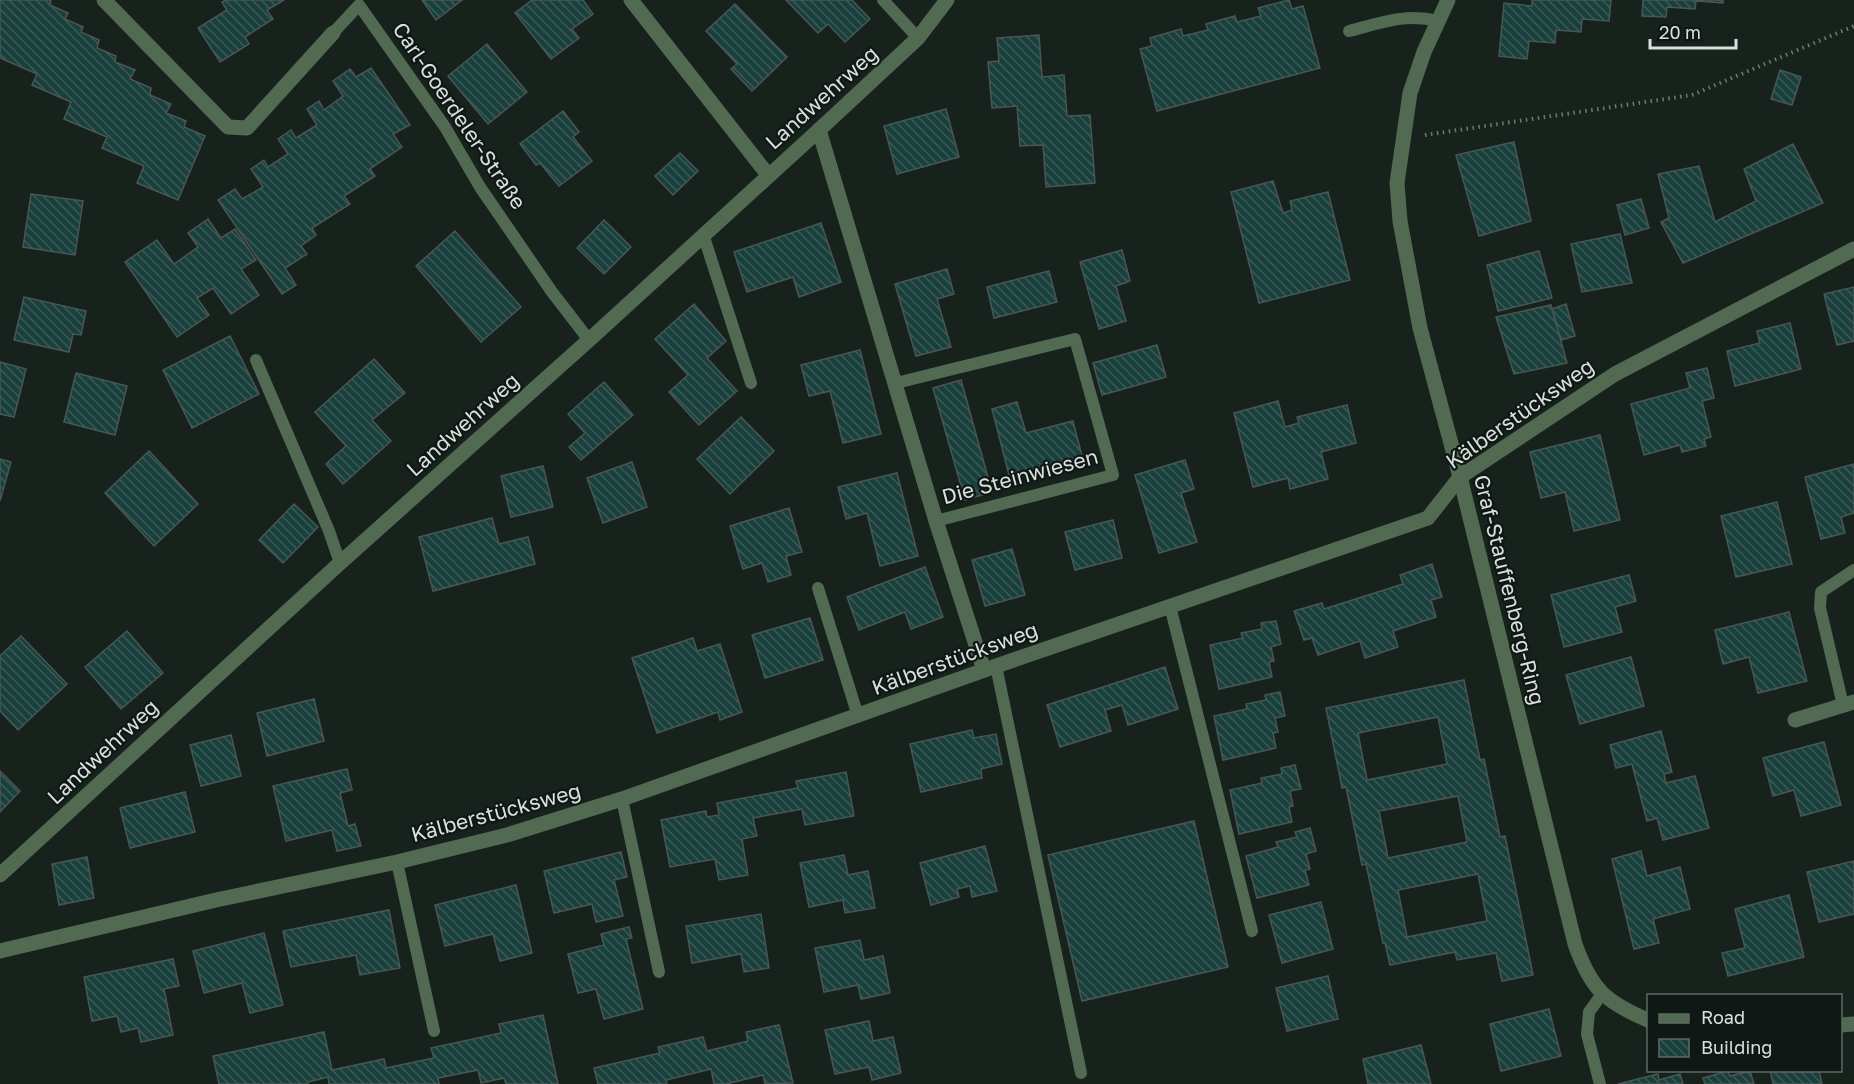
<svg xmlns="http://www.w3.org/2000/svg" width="1854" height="1084" font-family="'Golos Text',sans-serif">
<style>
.building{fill:url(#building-back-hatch);stroke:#4a5655;stroke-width:1.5;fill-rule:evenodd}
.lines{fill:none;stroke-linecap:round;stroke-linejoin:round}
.path{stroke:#717975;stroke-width:4;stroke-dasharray:1.5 4.5;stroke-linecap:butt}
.lane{stroke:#536a52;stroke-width:12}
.street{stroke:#536a52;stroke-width:15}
.labels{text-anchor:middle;stroke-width:4.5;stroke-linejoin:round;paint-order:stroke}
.street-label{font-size:21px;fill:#dae0dd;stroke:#0f1814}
</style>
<defs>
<pattern id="building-back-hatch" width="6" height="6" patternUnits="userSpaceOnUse" patternTransform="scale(1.5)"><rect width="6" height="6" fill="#19403c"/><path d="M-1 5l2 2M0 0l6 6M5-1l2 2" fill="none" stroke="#3a5b58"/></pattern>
</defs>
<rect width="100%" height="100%" fill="#18221d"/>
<g class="building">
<path d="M0 0H51L50 5 68 13 65 19 83 27 81 32 99 40 97 48 116 56 115 62 135 70 130 79 151 88 150 95 171 104 166 113 186 121 184 127 205 136 178 200 137 183 144 166 102 148 107 137 64 119 71 102 32 85 37 74 0 58Z"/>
<path d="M226 0H284L267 10 273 19 245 37 249 44 220 62 198 28 227 10 222 2Z"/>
<path d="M422 0H462L436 20Z"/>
<path d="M532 0H583L593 14 572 29 579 38 551 59 515 13Z"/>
<path d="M786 0H852L870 19 845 42 828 24 818 33Z"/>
<path d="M1289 0 1292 9 1303 6 1320 68 1157 111 1140 49 1152 46 1150 38 1181 29 1183 36 1208 30 1206 24 1235 16 1237 22 1261 16 1258 8Z"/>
<path d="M1532 0H1611L1609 21 1582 19 1581 32 1556 30 1555 43 1529 41 1527 59 1499 56 1504 3 1532 6Z"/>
<path d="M1643 0H1723V3L1696 1 1695 9 1667 7 1666 17 1642 16Z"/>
<path d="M735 4 787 57 752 91 731 69 737 64 706 31Z"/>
<path d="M1039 35 1042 77 1064 75 1067 116 1090 115 1095 183 1046 187 1043 145 1020 146 1017 106 992 108 988 62 999 61 997 38Z"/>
<path d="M487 44 527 92 488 124 448 76Z"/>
<path d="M371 68 410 125 393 134 402 147 370 169 375 176 344 196 350 204 312 228 316 235 301 246 307 254 285 268 296 285 282 294 218 200 235 189 242 199 263 187 251 169 264 160 268 167 288 154 278 139 291 130 296 138 317 125 307 109 319 101 324 110 343 96 333 81 350 69 356 77Z"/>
<path d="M1780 70 1801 77 1792 105 1771 99Z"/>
<path d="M946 109 959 157 897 174 884 126Z"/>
<path d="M563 111 579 132 573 137 592 161 559 186 540 163 536 165 520 144Z"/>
<path d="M1514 142 1531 221 1479 236 1456 155Z"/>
<path d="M1793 144 1823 203 1683 263 1661 222 1669 218 1658 174 1699 166 1715 222 1756 201 1744 169Z"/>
<path d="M680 153 698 171 673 195 655 176Z"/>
<path d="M1273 181 1283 213 1292 210 1290 201 1328 192 1350 280 1259 303 1231 192Z"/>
<path d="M31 194 83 201 75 255 23 247Z"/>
<path d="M1641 199 1649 228 1625 235 1617 205Z"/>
<path d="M208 219 221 238 235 229 256 260 241 269 259 295 231 314 213 288 197 298 209 315 177 337 125 262 157 240 174 264 198 247 188 233Z"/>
<path d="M604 220 631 247 604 274 577 248Z"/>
<path d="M821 223 841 282 799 297 793 277 747 292 734 252Z"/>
<path d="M455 231 521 307 481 342 416 266Z"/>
<path d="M1620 234 1632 283 1582 292 1571 244Z"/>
<path d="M1122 250 1130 281 1116 286 1126 321 1099 329 1080 262Z"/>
<path d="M1539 251 1552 298 1498 311 1487 265Z"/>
<path d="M947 269 954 294 937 299 951 347 916 356 895 284Z"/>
<path d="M1049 271 1057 302 994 318 987 287Z"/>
<path d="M1854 287V341L1837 345 1824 294Z"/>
<path d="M24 297 86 311 81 335 73 334 69 352 14 340Z"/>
<path d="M694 304 726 341 707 358 737 391 699 425 669 392 688 375 655 339Z"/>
<path d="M1566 304 1575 336 1561 340 1552 309Z"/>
<path d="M1551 305 1567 363 1514 374 1496 317Z"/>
<path d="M1790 323 1801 369 1735 386 1727 351 1760 343 1757 331Z"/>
<path d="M230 336 259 394 192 428 163 370Z"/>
<path d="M1157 345 1166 377 1102 395 1093 363Z"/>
<path d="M860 350 881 434 843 443 830 391 809 396 801 365Z"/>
<path d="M374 359 405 393 372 420 391 441 343 484 326 464 346 446 315 412Z"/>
<path d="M0 362 26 369 14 417 0 414Z"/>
<path d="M1707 368 1714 398 1702 401 1711 437 1704 439 1706 446 1682 452 1680 445 1644 455 1631 404 1690 388 1686 373Z"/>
<path d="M76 373 127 386 115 435 64 422Z"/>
<path d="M961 380 992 492 965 500 933 388Z"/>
<path d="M604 382 633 415 581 460 569 447 585 433 568 414Z"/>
<path d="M1278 401 1285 427 1299 423 1297 417 1347 405 1356 443 1321 452 1328 479 1290 489 1288 478 1253 487 1234 413Z"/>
<path d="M1017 402 1026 433 1073 421 1082 456 1009 475 992 409Z"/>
<path d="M741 417 774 451 730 494 697 459Z"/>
<path d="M1600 435 1620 520 1574 531 1565 492 1541 498 1530 452Z"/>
<path d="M149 451 198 504 154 546 105 493Z"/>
<path d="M0 459 11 462 0 501Z"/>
<path d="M1185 460 1194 489 1181 493 1197 542 1159 553 1135 475Z"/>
<path d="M632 462 647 507 603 523 587 478Z"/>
<path d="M1854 464V513L1841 517 1845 533 1821 539 1805 477Z"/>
<path d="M543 466 553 507 511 517 501 476Z"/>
<path d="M897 473 918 556 880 566 867 513 846 519 838 487Z"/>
<path d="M1777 502 1792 564 1736 577 1721 516Z"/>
<path d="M294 504 318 527 283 563 259 540Z"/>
<path d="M789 508 802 552 786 556 791 575 768 582 762 563 743 569 730 526Z"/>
<path d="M492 518 499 544 528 537 535 564 433 591 419 537Z"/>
<path d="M1113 520 1122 558 1075 570 1065 532Z"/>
<path d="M1012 549 1025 595 985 606 972 560Z"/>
<path d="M1432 564 1442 597 1431 600 1436 617 1393 631 1398 647 1365 658 1360 641 1318 655 1312 638 1304 640 1294 611 1322 603 1324 609 1403 584 1400 575Z"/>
<path d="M925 567 943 617 911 629 905 612 859 630 847 597Z"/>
<path d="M1629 575 1636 601 1615 607 1622 632 1564 647 1551 595Z"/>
<path d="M1789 612 1807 681 1758 693 1749 657 1723 664 1715 630Z"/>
<path d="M810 618 823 660 765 678 752 635Z"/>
<path d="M1276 621 1281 644 1271 647 1274 661 1269 662 1272 677 1219 689 1210 645 1243 638 1241 633 1262 629 1261 623Z"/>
<path d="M127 631 163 673 121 709 85 667Z"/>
<path d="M21 636 67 684 18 730 0 711V656Z"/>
<path d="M693 638 697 651 720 644 742 712 720 720 718 712 657 733 632 658Z"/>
<path d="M1631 657 1644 706 1580 724 1566 675Z"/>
<path d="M1165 667 1178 709 1128 725 1122 705 1105 710 1111 731 1060 747 1047 705Z"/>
<path d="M1464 680 1480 760 1484 759 1500 837 1505 836 1533 975 1502 981 1496 953 1457 960 1455 952 1390 965 1385 943H1383L1366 864 1362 865 1346 787 1342 788 1326 708ZM1438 717 1447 764 1367 780 1358 733ZM1458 796 1467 842 1388 858 1379 811ZM1478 874 1487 921 1407 937 1398 890Z"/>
<path d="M1280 692 1285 716 1275 718 1278 732 1273 733 1276 748 1223 760 1214 716 1247 709 1246 704 1266 700 1265 695Z"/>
<path d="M314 699 324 741 267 756 257 713Z"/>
<path d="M972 730 974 738 996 734 1002 764 981 769 982 778 921 792 910 744Z"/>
<path d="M1661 731 1672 772 1664 774 1666 783 1695 776 1709 828 1663 840 1657 818 1647 821 1632 764 1616 768 1610 745Z"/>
<path d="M231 735 241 776 201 786 190 745Z"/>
<path d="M1824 742 1841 805 1801 816 1794 790 1773 796 1763 758Z"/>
<path d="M1295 765 1301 789 1290 791 1293 806 1289 807 1292 822 1239 834 1230 790 1262 783 1261 778 1282 774 1281 768Z"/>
<path d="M347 769 352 790 340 793 348 826 355 824 361 846 337 851 332 830 286 841 273 786Z"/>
<path d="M0 771 20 791 0 812Z"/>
<path d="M846 772 854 816 805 825 802 809 753 818 757 836 742 839 748 875 719 880 715 859 670 867 661 820 706 811 707 817 719 815 717 803 798 788 796 781Z"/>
<path d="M185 792 195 832 130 848 120 808Z"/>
<path d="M1194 821 1228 967 1082 1001 1048 855Z"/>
<path d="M1310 828 1316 851 1306 854 1310 869 1305 870 1309 885 1257 898 1246 856 1278 847 1276 842 1297 837 1295 832Z"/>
<path d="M985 846 997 891 972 897 970 886 957 889 959 897 931 905 920 863Z"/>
<path d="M1641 851 1647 876 1680 867 1690 909 1653 919 1659 943 1634 949 1612 859Z"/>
<path d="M621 852 627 877 614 880 623 916 596 922 592 904 554 913 544 871Z"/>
<path d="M844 855 848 875 868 871 875 908 845 913 843 900 809 907 800 863Z"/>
<path d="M87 857 94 898 59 905 52 864Z"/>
<path d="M1854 861V914L1819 922 1807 872Z"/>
<path d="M516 885 532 953 500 961 493 934 445 946 435 905Z"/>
<path d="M1789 895 1804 957 1728 976 1722 953 1745 948 1735 909Z"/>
<path d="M1321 902 1333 949 1282 963 1269 915Z"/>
<path d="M389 910 400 968 360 975 356 955 291 967 283 931Z"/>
<path d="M761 914 769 968 744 972 741 954 692 963 686 926Z"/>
<path d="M629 927 632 938 626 939 643 1009 604 1019 596 989 578 993 568 954 604 945 601 934Z"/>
<path d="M264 933 283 1005 250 1013 242 983 204 993 193 951Z"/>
<path d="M860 940 864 960 883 956 890 993 861 999 858 985 824 992 815 948Z"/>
<path d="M173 959 179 986 164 989 173 1035 141 1042 138 1028 121 1032 117 1016 92 1021 84 977Z"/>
<path d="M1328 976 1338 1019 1287 1031 1276 988Z"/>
<path d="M1549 1009 1561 1056 1501 1071 1490 1024Z"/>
<path d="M543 1015 558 1084H506L504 1078 481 1083 478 1070 438 1078 439 1084H329L328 1077 308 1082V1084H219L213 1056 324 1032 332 1070 384 1059 386 1068 434 1058 431 1048 501 1033 499 1024Z"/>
<path d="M869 1021 873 1041 893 1037 901 1073 872 1080 869 1067 835 1074 825 1030Z"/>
<path d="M779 1025 793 1083 765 1084 763 1075 726 1084H714L711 1069 666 1080 667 1084H598L594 1068 660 1053 658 1047 703 1037 707 1051 748 1041 746 1032Z"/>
<path d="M1421 1045 1431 1084H1368L1363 1059Z"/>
<path d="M1770 1070H1819L1822 1084H1773Z"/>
<path d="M1728 1071 1730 1076 1750 1071 1754 1084H1705L1703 1078Z"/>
<path d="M1658 1074 1659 1080 1680 1074 1683 1084H1618Z"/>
</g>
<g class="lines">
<path class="path" d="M1425 135 1692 95 1854 26"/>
<g class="lane">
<path d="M883 0 918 38"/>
<path d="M1349 31C1381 23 1405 13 1438 21"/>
<path d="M333 33 359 5 445 127 480 187 552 292 589 340"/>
<path d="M703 234 751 383"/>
<path d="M256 360 329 531 340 563"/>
<path d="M896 383 1075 339 1113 475 936 521"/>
<path d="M818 588 858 716"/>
<path d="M1170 606 1252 931"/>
<path d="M996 666 1081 1073"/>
<path d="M1843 705 1820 608 1821 592 1854 570"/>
<path d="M622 799 659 972"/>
<path d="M397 862 434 1031"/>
<path d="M1600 1084 1587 1034 1589 1012 1602 994"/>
</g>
<g class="street">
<path d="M104 0 228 127 247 128 333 33"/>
<path d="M631 0 768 175"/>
<path d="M1448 0 1424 52 1410 93 1397 183 1400 221 1420 328 1460 477 1575 944C1591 989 1605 1002 1648 1020"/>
<path d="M819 130 936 521 984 670"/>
<path d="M1795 720 1854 702"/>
<path d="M0 875 340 563 589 340 819 130 918 38 947 0"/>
<path d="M0 951 216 900 397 862 507 835 622 799 996 666 1428 518 1460 477 1615 374 1854 249"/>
<path d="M1840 1025 1854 1024"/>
</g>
</g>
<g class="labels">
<g class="street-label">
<text transform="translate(822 98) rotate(-42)" y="7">Landwehrweg</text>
<text transform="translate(459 116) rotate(56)" y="7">Carl-Goerdeler-Straße</text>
<text transform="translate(1520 414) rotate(-35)" y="7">Kälberstücksweg</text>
<text transform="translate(463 425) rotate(-42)" y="7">Landwehrweg</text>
<text transform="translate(1020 477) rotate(-15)" y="7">Die Steinwiesen</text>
<text transform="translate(1509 590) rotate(76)" y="7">Graf-Stauffenberg-Ring</text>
<text transform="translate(955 659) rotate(-20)" y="7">Kälberstücksweg</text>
<text transform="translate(103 752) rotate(-43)" y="7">Landwehrweg</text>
<text transform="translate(496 813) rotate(-15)" y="7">Kälberstücksweg</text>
</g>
</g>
<rect x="1647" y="994" width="195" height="78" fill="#0f1814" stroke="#606864" stroke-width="1.5"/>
<rect x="1659" y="1014" width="30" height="9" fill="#536a52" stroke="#606864" stroke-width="1.5"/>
<text x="1701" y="1024" font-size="18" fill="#dae0dd">Road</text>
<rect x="1659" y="1039" width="30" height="18" fill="url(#building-back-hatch)" stroke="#606864" stroke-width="1.5"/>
<text x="1701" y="1054" font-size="18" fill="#dae0dd">Building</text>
<path d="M1650 39v9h86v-9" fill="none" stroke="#dae0dd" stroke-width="3"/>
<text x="1659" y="39" font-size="18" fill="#dae0dd" stroke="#0f1814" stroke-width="4.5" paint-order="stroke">20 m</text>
</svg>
